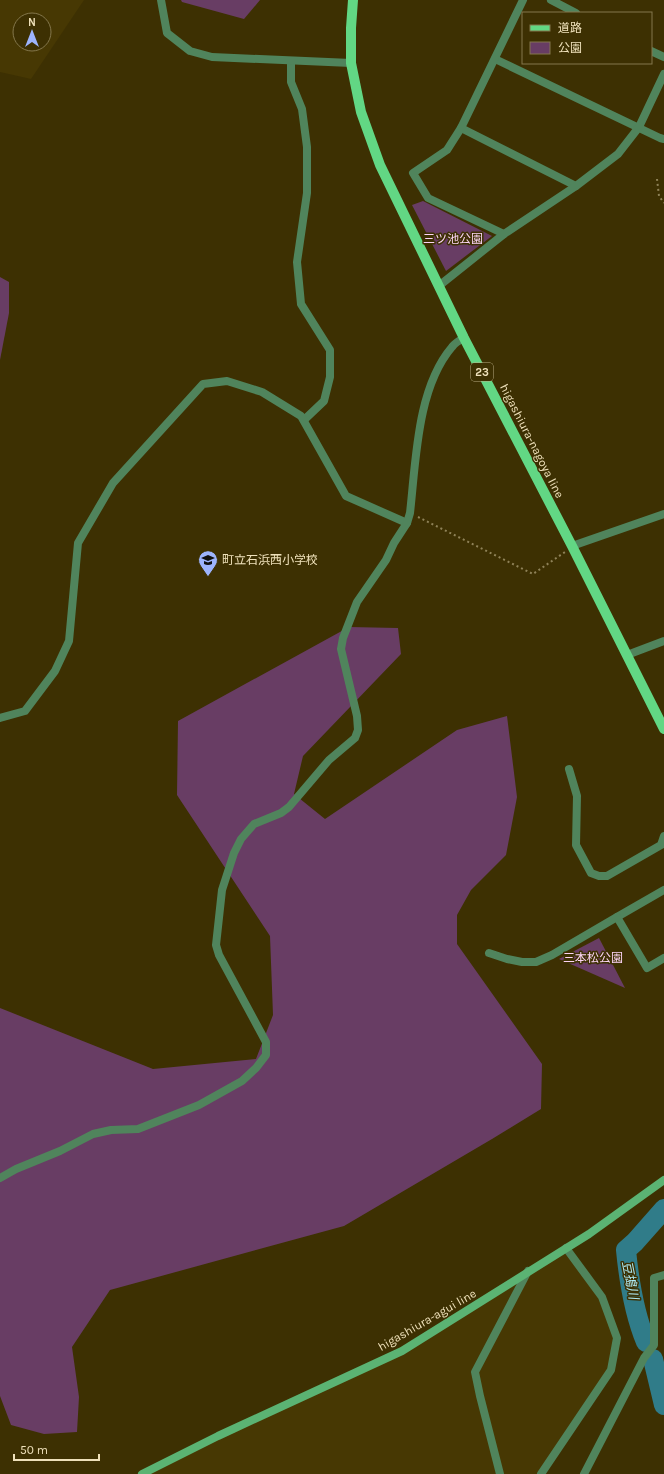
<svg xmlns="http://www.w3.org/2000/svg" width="664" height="1474" font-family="Karla,'Noto Sans JP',sans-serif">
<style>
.built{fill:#473803;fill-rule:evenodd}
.green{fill:#683d64}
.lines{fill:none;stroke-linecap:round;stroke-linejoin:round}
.river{stroke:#307c89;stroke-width:20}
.path{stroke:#8f8258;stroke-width:2;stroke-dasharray:2 3;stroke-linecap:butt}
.minor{stroke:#50845c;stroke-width:8}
.tertiary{stroke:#50845c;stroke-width:8}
.secondary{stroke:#5bb373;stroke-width:8}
.primary{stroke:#62d784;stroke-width:10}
.labels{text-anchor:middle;stroke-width:3;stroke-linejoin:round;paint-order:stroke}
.shield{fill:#3d3002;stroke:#baac84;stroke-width:1}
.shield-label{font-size:11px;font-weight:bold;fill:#efe1bb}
.park-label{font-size:12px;fill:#fbd3f5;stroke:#3d3002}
.street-label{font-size:12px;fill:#efe1bb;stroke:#3d3002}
.poi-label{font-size:12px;fill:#efe1bb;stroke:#3d3002;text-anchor:start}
.water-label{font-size:13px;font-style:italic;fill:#afecf7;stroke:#3d3002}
</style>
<rect width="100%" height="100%" fill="#3d3002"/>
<g class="built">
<path d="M0 0H84L31 79 0 72ZM20 20H44V44H20Z"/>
<path d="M566 1248 602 1297 617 1338 612 1368 541 1474H142L402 1351Z"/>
</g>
<g class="green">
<path d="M181 0H260L244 19 182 2Z"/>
<path d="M423 201 492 236 446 271 412 205Z"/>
<path d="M0 277 9 282V313L0 360Z"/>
<path d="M349 627 398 628 401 654 303 756 294 794 325 819 457 730 507 716 517 797 506 855 471 890 457 915V944L542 1064 541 1109 492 1139 344 1226 110 1290 72 1347 79 1397 77 1432 44 1434 11 1425 0 1396V1008L153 1069 256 1059 273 1015 270 936 177 795 178 721Z"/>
<path d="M599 938 625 988 559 959Z"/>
</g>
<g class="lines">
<g class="river">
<path d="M646 1342C634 1313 629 1281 626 1250L635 1242 664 1209"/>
<path d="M653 1359 664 1405"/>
</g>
<g class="path">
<path d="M657 179 659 196 664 203"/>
<path d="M418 517 533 574 565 552"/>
</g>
<g class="minor">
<path d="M551 0 576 13"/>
<path d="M651 51 664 57"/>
<path d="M495 59 660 138 664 139"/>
<path d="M291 61V82L302 109 307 147V193L297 262 301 304 330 350V377L324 401 304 420"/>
<path d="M461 128 576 186"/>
<path d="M504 234 428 198 413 173 447 150 461 128 523 0"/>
<path d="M440 285 504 234 576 186 618 154 639 127 664 74"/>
<path d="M627 655 664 641"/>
<path d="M0 718 25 711 55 671 69 641 78 543 113 483 203 384 227 381 262 392 301 416 346 496 407 523"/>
<path d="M569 769 577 796 576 845 591 873 599 876H607L661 845 664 836"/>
<path d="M664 890 617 917 647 968 664 958"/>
<path d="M489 953 507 959 522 962H536L552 955 617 917"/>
<path d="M0 1178 16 1169 60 1151 93 1134 111 1130 138 1129 199 1105 242 1081 256 1068 266 1055V1042L219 955 216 945 222 890 234 853 241 839 254 824 281 813 289 807 329 760 355 738 358 730 357 716 341 649 343 638 357 602 386 560 394 543 407 523 410 513C416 460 417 388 452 347 455 343 460 340 464 338"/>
<path d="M500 1474 480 1396 475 1372 528 1271"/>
<path d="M541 1474 611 1370 617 1338 602 1297 566 1248"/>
<path d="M584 1474 644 1358 654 1345V1278L664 1275"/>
</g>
<g class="tertiary">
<path d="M161 0 167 33 190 51 212 57 351 63"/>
<path d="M572 546 664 514"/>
</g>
<path class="secondary" d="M142 1474 218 1436 402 1351 589 1234 664 1180"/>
<path class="primary" d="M353 0 351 28V63L361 112 380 165 464 338 572 546 664 729"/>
</g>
<defs>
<g id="school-pin" transform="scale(1)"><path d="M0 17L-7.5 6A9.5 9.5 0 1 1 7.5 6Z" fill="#9db4fd" stroke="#3d3002"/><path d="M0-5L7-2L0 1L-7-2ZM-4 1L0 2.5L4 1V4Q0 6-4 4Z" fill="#111"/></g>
</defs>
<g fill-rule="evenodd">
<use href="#school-pin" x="208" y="560"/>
</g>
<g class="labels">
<rect class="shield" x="471" y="363" width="22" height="18" rx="3"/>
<g class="shield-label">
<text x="482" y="376">23</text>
</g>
<g class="park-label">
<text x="453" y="243">三ツ池公園</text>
<text x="593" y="962">三本松公園</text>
</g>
<g class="street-label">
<text transform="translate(532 441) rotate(63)" y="4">higashiura-nagoya line</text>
<text transform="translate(427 1320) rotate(-30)" y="4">higashiura-agui line</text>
</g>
<g class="poi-label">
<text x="222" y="564">町立石浜西小学校</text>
</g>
<g class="water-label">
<text transform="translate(631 1280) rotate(79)" y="5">豆搗川</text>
</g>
</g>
<rect x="522" y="12" width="130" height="52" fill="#3d3002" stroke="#84774c"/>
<rect x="530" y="25" width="20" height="6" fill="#62d784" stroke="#84774c"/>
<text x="558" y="32" font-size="12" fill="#efe1bb">道路</text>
<rect x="530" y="42" width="20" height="12" fill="#683d64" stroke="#84774c"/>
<text x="558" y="52" font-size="12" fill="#efe1bb">公園</text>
<g transform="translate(32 32)"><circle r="19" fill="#3d3002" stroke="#84774c"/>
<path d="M0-3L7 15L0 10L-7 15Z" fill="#9db4fd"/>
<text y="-6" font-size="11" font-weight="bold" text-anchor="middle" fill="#efe1bb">N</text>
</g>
<path d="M14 1454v6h85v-6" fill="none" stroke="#efe1bb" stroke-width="2"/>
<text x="20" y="1454" font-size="12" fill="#efe1bb" stroke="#3d3002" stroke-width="3" paint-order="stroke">50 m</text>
</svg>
